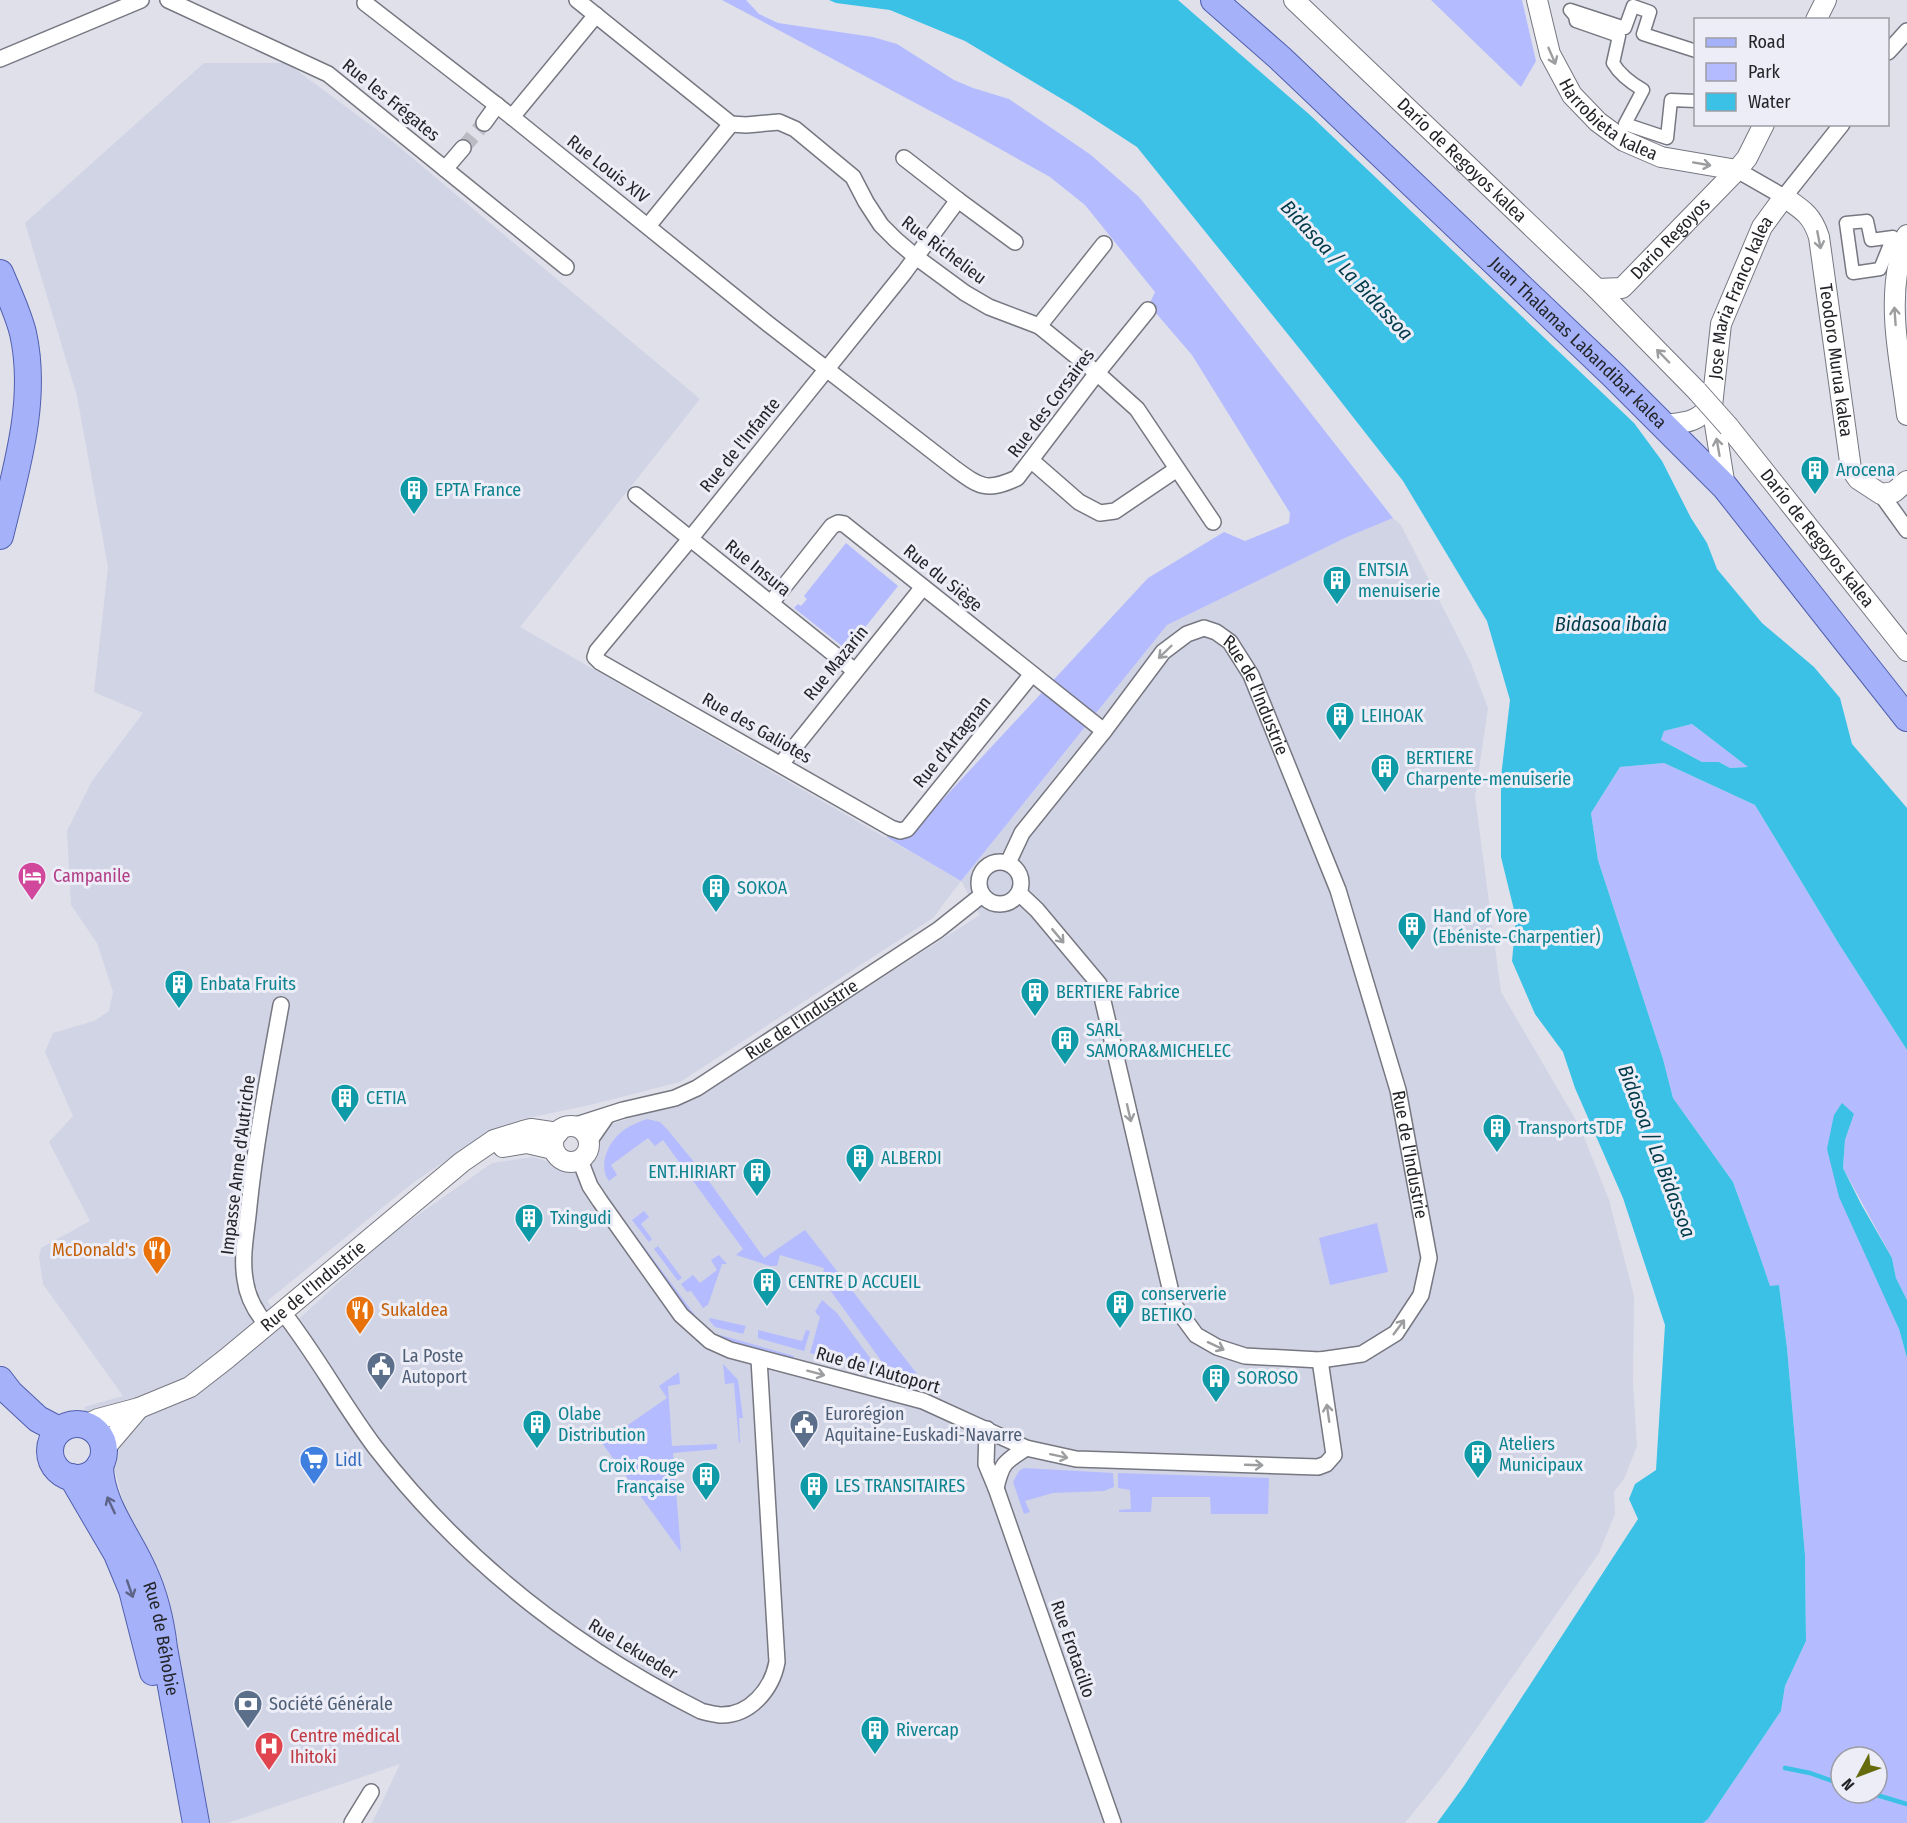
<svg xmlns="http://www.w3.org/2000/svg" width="1907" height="1823" font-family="'Fira Sans Condensed',sans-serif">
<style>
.built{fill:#d1d4e5;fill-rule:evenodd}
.green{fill:#b4bbfe;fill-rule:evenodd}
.water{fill:#3ac1e5;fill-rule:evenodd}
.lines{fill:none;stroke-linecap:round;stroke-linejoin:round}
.stream{stroke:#3ac1e5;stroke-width:4.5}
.minor-tunnel{stroke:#babbc3;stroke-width:15;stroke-dasharray:15 8;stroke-linecap:butt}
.pedestrian-casing{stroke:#767780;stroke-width:15}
.minor-casing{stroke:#767780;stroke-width:18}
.tertiary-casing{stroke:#767780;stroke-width:22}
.primary-casing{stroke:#515fae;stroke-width:28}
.pedestrian{stroke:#fff;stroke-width:12}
.minor{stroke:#fff;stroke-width:15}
.tertiary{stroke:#fff;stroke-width:20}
.primary{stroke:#a5b2fa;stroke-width:26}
.tertiary-bridge-casing{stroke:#767780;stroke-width:22;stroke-linecap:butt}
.tertiary-bridge{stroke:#fff;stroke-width:20}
.oneway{stroke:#9c9d9f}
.oneway2{stroke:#5e6487}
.labels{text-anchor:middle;stroke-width:6;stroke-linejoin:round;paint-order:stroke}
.street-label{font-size:18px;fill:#242529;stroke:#ecedf7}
.culture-label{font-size:18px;fill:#0d838f;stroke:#ecedf7;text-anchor:start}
.hotel-label{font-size:18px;fill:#b23c85;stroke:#ecedf7;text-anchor:start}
.food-label{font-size:18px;fill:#c56008;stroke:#ecedf7;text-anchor:end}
.service-label{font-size:18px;fill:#4e5e75;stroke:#ecedf7;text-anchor:start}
.shop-label{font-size:18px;fill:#366cbe;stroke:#ecedf7;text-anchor:start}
.health-label{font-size:18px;fill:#be3a42;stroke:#ecedf7;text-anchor:start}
.water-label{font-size:20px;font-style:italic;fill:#003b4a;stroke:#ecedf7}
</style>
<rect width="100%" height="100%" fill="#dfe0ea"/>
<path class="built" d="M204 63H287L392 141 700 399 520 627 961 881 1167 625 1347 537 1393 518 1401 525 1470 661 1488 708 1475 797 1501 992 1580 1127 1609 1200 1634 1296 1633 1382 1637 1446 1624 1479 1614 1492 1615 1514 1599 1553 1446 1772 1405 1823H372L400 1764 228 1823H192L147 1594 112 1459 84 1407 123 1396 43 1284 39 1257 41 1248 90 1221 49 1142 73 1116 45 1052 53 1033 94 1021 109 1011 113 992 97 943 71 905 67 831 92 781 143 713 94 692 108 567 77 396 25 223ZM961 881 980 915 707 1090 692 1098 590 1131 579 1151 560 1165 533 1157 492 1163 391 1234 289 1328 267 1301 414 1182 476 1140 518 1120 590 1105 680 1082 933 918Z"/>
<g class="green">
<path d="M722 0H746L759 14 778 23 873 37 897 44 954 80 973 88 1009 99 1091 155 1139 197 1194 264 1393 518 1347 537 1167 625 961 881 886 837 907 838 1148 578 1224 532 1245 541 1289 523 1290 513 1192 355 1149 305 1155 292 1085 205 1050 177 968 131Z"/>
<path d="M1431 0H1522L1536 61 1521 87Z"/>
<path d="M846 543 898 586 847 650 794 608 798 604 801 606 807 599 804 596Z"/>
<path d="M1692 724 1748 767 1730 768 1719 762H1702L1661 740 1664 731Z"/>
<path d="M1664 763 1755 805 1839 944 1907 1050V1300L1896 1278 1892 1258 1843 1168 1845 1140 1854 1114 1827 1149 1899 1329 1907 1358V1823H1703L1708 1819 1781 1711 1785 1686 1806 1641 1805 1555 1787 1348 1779 1285 1770 1287 1756 1245 1733 1182 1673 1098 1663 1059 1598 860 1591 813 1620 767ZM1841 1757H1877V1793H1841Z"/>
<path d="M647 1119 660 1122 667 1129 703 1173 764 1258 805 1230 928 1388 889 1377 885 1366 822 1279 824 1268 780 1255 777 1266H770L736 1255 743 1249 663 1140 655 1146 648 1138 611 1165 617 1175 609 1181C597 1165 609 1140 624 1130 631 1125 639 1122 647 1119Z"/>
<path d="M644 1211 649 1217 641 1224 652 1239 649 1242 632 1220Z"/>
<path d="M1377 1223 1388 1272 1330 1285 1319 1238Z"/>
<path d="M630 1228 700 1322 709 1329 707 1331C677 1306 651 1263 628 1230Z"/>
<path d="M658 1246 682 1278 678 1281 654 1249Z"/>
<path d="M719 1255 727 1264H722L708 1305 703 1308 691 1291 687 1292 681 1284 693 1275 700 1283 717 1270 711 1260Z"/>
<path d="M822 1300 837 1313 876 1366 874 1372 810 1353 820 1317 815 1312Z"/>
<path d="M710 1318 746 1326 743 1334 715 1327 709 1320Z"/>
<path d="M758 1330 802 1341 806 1330 810 1331 804 1351 758 1338Z"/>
<path d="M720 1335 794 1356 793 1360 730 1343 718 1337Z"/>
<path d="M723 1364 738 1380 743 1418H739L740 1442 739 1443 734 1383 725 1384Z"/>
<path d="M679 1372 680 1384 668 1386 672 1446 717 1444V1449L673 1453 681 1552 602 1443 667 1398 659 1386Z"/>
<path d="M1024 1468 1113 1473 1114 1487 1104 1491 1053 1493 1025 1501 1030 1512 1024 1514 1013 1482 1019 1471Z"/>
<path d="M1118 1473 1269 1478 1268 1514H1211L1210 1497H1152L1151 1512H1119V1510L1131 1509 1130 1490 1118 1488Z"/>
</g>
<g class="water">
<path d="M829 0H1178L1310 115 1634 423 1662 461 1691 518 1707 543 1717 569 1762 623 1814 667 1840 698 1852 744 1907 808V1050L1839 944 1755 805 1664 763 1620 767 1591 813 1598 860 1663 1059 1673 1098 1733 1182 1756 1245 1770 1286 1779 1285 1787 1348 1805 1555 1806 1641 1785 1686 1781 1711 1708 1819 1703 1823H1437L1464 1786 1638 1519 1629 1499 1635 1484 1656 1470 1665 1325 1623 1198 1575 1088 1563 1052 1535 1014 1512 961 1516 918 1501 857V777L1510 700 1487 621 1403 481 1303 353 1137 147 1077 108 965 41 890 10 836 3ZM1692 724 1748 767 1730 768 1719 762H1702L1661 740 1664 731Z"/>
<path d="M1842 1103 1854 1114 1845 1140 1843 1168 1861 1204 1892 1258 1896 1278 1907 1300V1358L1899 1329 1839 1197 1827 1149 1834 1115Z"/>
</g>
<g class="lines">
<g class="stream">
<path d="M1785 1768 1810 1773 1841 1784"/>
<path d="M1870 1793 1907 1804"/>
</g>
<path class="minor-tunnel" d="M463 148 484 123"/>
<g class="pedestrian-casing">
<g id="pedestrian">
<path d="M1696 51 1643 34 1650 12 1633 6 1625 28 1570 10 1575 16 1576 21 1619 36 1613 63C1620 75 1631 83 1643 90L1625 124 1667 138 1671 100 1696 101"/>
<path d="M1867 221 1871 240 1893 237 1880 269 1853 273 1846 223Z"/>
</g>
</g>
<g class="minor-casing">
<g id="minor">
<path d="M168 0 328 74 566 267"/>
<path d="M577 0 731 124 746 125 779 122 795 129 853 177 866 202 881 225 896 240 916 257 965 293 989 307 1039 326 1097 373 1137 409 1213 522"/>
<path d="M365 3 512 117 767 323 954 468C980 487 986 492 1017 478L1097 373 1148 310"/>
<path d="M1888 52 1907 31"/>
<path d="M0 59 141 0"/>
<path d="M512 117 596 15"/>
<path d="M484 123 497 105"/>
<path d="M904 158 958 200"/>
<path d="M445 169 463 148"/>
<path d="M1737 170 1784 197 1842 124"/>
<path d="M648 226 731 124"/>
<path d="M1015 242 958 200 904 273 690 539 597 651 595 657 600 662 891 828 900 831 907 829 1032 674"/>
<path d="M1039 326 1104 244"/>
<path d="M1032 461 1079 502 1100 513 1115 511 1177 469"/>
<path d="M1881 494 1907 530"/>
<path d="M636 495 855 671"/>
<path d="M771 603 832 526 838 523 844 524 1104 731"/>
<path d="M781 764 923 587"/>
<circle cx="1000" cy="883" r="21"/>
<path id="s1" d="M1008 863 1022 833 1104 731 1163 652 1187 634 1204 628 1216 632 1230 642 1251 675 1338 890 1398 1090 1429 1258 1421 1295 1396 1333 1362 1354 1320 1360 1245 1356 1217 1347 1196 1335 1174 1305 1099 984 1037 910 1019 893"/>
<path id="s2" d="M573 1126 623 1110 675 1098 697 1088 938 930 982 895"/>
<path d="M590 1140 606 1117"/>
<path d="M580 1160 590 1186 600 1201 681 1315 710 1341 730 1350 923 1401 1026 1448 1076 1459 1318 1467 1326 1464 1334 1455 1320 1360"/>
<path d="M282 1311C316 1354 342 1403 375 1447 462 1560 574 1647 701 1711 707 1713 714 1714 720 1715 750 1716 772 1689 777 1662L759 1359"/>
<path d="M266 1324C255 1311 247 1296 245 1279 241 1255 247 1230 249 1206 256 1138 269 1072 281 1005"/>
<path d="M987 1429 986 1464 996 1488C1002 1462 1005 1462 1026 1448"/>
<path d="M996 1488 1113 1823"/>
<path d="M352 1823 371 1792"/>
</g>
</g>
<g class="tertiary-casing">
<g id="tertiary">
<path id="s3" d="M1294 0 1597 289 1697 391"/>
<path id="s4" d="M1537 0 1550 54 1572 95 1598 122 1624 141 1661 157 1737 170"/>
<path d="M1816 20 1826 0"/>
<path d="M1907 235C1902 244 1901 253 1899 262 1888 313 1901 365 1907 415"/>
<path id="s5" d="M1597 289 1622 288 1626 284 1737 170 1747 158 1764 124"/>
<path d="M1664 425C1688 422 1694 423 1712 406"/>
<path id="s6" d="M1729 427 1907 651"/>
<path id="s7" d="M1725 487 1712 406 1721 324 1762 227 1784 197C1803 210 1812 215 1819 237L1851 469 1858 479 1881 494 1894 492 1907 481"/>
<circle cx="571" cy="1144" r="18"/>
<path d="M503 1147 527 1143 553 1149"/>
<path id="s8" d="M86 1425 98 1419 139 1408 190 1387 226 1359 462 1162 494 1140 523 1131 531 1129 558 1133"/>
<path d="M104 1449 139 1408"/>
</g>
</g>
<g class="primary-casing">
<g id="primary">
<path id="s9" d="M1214 0 1280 58 1612 374 1725 487 1907 718"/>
<path d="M0 273C8 292 18 313 23 333 38 400 16 470 0 536"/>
<path d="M0 1380 10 1393 38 1419 59 1430"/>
<circle cx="77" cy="1451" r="27"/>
<path id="s10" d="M100 1465C100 1504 129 1537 144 1572 155 1596 161 1622 164 1648L196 1823"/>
<path d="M72 1477 117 1554 132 1590 153 1672"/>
</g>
</g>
<use href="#pedestrian" class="pedestrian"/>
<use href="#minor" class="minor"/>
<use href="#tertiary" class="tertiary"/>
<use href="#primary" class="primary"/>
<g class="tertiary-bridge-casing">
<path id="tertiary-bridge" d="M1697 391 1729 427"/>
</g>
<use href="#tertiary-bridge" class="tertiary-bridge"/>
</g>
<defs><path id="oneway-shaft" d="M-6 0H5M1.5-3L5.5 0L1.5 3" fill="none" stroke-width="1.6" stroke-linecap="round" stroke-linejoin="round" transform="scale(1.5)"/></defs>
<g class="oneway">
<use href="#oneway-shaft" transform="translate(1552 56) rotate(67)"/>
<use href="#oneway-shaft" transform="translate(1702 164) rotate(10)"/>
<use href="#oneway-shaft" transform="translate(1819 240) rotate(79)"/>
<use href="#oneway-shaft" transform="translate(1895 316) rotate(-94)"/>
<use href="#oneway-shaft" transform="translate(1663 356) rotate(-134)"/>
<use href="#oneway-shaft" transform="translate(1718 447) rotate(-100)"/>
<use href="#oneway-shaft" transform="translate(1165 652) rotate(136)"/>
<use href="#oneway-shaft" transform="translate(1058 936) rotate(50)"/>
<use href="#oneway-shaft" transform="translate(1129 1113) rotate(77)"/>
<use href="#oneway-shaft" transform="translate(1399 1327) rotate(-53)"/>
<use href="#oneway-shaft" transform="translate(1216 1346) rotate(25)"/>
<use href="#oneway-shaft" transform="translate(816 1373) rotate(15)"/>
<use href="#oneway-shaft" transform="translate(1328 1413) rotate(-98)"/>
<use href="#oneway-shaft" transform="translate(1059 1456) rotate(12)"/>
<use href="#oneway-shaft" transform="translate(1254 1465) rotate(2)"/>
</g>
<g class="oneway2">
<use href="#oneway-shaft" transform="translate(111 1505) rotate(-115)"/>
<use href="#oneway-shaft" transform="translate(130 1589) rotate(71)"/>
</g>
<defs>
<g id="building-pin" transform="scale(1.5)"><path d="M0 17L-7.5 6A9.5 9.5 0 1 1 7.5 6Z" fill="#0f9aa8" stroke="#ecedf7"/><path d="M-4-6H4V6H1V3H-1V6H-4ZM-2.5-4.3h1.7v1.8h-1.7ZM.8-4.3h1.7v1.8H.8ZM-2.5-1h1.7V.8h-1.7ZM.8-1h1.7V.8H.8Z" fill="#fff"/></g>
<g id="hotel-pin" transform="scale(1.5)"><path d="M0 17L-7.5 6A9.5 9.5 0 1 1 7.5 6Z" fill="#d1479c" stroke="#ecedf7"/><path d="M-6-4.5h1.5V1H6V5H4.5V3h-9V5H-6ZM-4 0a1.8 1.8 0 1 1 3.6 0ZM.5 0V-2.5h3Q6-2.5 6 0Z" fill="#fff"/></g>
<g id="restaurant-pin" transform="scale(1.5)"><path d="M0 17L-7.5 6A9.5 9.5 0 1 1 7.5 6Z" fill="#e8710a" stroke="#ecedf7"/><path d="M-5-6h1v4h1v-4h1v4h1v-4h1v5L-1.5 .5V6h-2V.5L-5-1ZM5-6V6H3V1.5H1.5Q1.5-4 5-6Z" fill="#fff"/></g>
<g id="civic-pin" transform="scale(1.5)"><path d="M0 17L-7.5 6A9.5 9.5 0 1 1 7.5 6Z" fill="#5c6f8a" stroke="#ecedf7"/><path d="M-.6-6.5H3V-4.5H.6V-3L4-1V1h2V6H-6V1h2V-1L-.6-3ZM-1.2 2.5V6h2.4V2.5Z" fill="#fff"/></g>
<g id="supermarket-pin" transform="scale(1.5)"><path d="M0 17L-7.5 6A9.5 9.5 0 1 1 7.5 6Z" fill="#3f7fe0" stroke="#ecedf7"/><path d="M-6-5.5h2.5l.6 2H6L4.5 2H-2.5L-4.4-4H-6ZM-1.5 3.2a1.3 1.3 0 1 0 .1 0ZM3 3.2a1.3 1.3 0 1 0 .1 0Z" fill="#fff"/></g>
<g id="bank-pin" transform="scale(1.5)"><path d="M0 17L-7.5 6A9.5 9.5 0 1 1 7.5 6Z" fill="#5c6f8a" stroke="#ecedf7"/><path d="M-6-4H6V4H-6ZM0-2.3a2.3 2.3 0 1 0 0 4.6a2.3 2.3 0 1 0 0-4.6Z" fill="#fff"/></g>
<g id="hospital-pin" transform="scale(1.5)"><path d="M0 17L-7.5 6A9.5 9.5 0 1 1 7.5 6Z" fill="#e0444e" stroke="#ecedf7"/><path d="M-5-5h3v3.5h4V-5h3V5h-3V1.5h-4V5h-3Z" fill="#fff"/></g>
</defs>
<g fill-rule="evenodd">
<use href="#building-pin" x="1815" y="470"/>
<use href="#building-pin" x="414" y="490"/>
<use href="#building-pin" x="1337" y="580"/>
<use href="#building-pin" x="1340" y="716"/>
<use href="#building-pin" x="1385" y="768"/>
<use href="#hotel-pin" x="32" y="876"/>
<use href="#building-pin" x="716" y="888"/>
<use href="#building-pin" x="1412" y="926"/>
<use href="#building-pin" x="179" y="984"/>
<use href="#building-pin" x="1035" y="992"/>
<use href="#building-pin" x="1065" y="1040"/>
<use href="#building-pin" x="345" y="1098"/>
<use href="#building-pin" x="1497" y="1128"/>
<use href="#building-pin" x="860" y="1158"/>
<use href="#building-pin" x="757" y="1172"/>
<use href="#building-pin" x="529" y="1218"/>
<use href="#restaurant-pin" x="157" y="1250"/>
<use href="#building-pin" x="767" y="1282"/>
<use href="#building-pin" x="1120" y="1304"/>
<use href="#restaurant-pin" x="360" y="1310"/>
<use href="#civic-pin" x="381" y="1366"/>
<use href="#building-pin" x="1216" y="1378"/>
<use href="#building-pin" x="537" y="1424"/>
<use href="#civic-pin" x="804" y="1424"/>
<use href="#building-pin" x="1478" y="1454"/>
<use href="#supermarket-pin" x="314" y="1460"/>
<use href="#building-pin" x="706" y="1476"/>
<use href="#building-pin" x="814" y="1486"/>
<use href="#bank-pin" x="248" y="1704"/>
<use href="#building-pin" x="875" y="1730"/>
<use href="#hospital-pin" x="269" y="1746"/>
</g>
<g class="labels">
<g class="street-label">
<text transform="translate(391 100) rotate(39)" y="6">Rue les Frégates</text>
<text dy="6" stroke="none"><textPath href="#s4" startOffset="146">Harrobieta kalea</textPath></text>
<text dy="6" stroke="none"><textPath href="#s3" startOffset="232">Darío de Regoyos kalea</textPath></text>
<text transform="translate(608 169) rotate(38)" y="6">Rue Louis XIV</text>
<text dy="6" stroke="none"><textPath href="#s5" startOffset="94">Dario Regoyos</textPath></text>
<text transform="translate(944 250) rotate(37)" y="6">Rue Richelieu</text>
<text dy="6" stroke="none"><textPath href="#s7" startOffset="195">Jose Maria Franco kalea</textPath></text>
<text dy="6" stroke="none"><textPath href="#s9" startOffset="500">Juan Thalamas Labandibar kalea</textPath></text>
<text dy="6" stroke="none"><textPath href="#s7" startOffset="486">Teodoro Murua kalea</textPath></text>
<text transform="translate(1051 403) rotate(-53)" y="6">Rue des Corsaires</text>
<text transform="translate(740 445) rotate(-51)" y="6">Rue de l'Infante</text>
<text dy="6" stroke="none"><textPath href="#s6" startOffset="142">Darío de Regoyos kalea</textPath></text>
<text transform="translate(758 568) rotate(39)" y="6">Rue Insura</text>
<text transform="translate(943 578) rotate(39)" y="6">Rue du Siège</text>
<text transform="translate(836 663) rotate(-51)" y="6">Rue Mazarin</text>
<text dy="6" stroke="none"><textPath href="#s1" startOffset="400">Rue de l'Industrie</textPath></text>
<text transform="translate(757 728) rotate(30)" y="6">Rue des Galiotes</text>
<text transform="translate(952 742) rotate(-51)" y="6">Rue d'Artagnan</text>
<text dy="6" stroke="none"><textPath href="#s2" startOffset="255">Rue de l'Industrie</textPath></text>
<text dy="6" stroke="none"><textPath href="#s1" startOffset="886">Rue de l'Industrie</textPath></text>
<text transform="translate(238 1165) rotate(-83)" y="6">Impasse Anne d'Autriche</text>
<text dy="6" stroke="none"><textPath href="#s8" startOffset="270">Rue de l'Industrie</textPath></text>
<text transform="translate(878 1370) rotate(16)" y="6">Rue de l'Autoport</text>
<text dy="6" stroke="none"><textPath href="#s10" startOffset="186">Rue de Béhobie</textPath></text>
<text transform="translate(633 1649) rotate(31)" y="6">Rue Lekueder</text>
<text transform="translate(1073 1649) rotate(71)" y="6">Rue Erotacillo</text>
</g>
<g class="culture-label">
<text x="1836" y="476">Arocena</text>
<text x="435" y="496">EPTA France</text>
<text x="1358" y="576">ENTSIA<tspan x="1358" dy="21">menuiserie</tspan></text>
<text x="1361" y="722">LEIHOAK</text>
<text x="1406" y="764">BERTIERE<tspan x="1406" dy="21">Charpente-menuiserie</tspan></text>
<text x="737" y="894">SOKOA</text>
<text x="1433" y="922">Hand of Yore<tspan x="1433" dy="21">(Ebéniste-Charpentier)</tspan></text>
<text x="200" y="990">Enbata Fruits</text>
<text x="1056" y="998">BERTIERE Fabrice</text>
<text x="1086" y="1036">SARL<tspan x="1086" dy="21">SAMORA&amp;MICHELEC</tspan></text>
<text x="366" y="1104">CETIA</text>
<text x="1518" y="1134">TransportsTDF</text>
<text x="881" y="1164">ALBERDI</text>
<text x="736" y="1178" text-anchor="end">ENT.HIRIART</text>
<text x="550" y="1224">Txingudi</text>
<text x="788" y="1288">CENTRE D ACCUEIL</text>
<text x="1141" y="1300">conserverie<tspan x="1141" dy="21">BETIKO</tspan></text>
<text x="1237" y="1384">SOROSO</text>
<text x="558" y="1420">Olabe<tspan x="558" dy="21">Distribution</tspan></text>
<text x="1499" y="1450">Ateliers<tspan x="1499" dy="21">Municipaux</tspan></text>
<text x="685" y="1472" text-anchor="end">Croix Rouge<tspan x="685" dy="21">Française</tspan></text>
<text x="835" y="1492">LES TRANSITAIRES</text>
<text x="896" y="1736">Rivercap</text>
</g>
<g class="hotel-label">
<text x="53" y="882">Campanile</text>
</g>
<g class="food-label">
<text x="136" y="1256">McDonald's</text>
<text x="381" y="1316" text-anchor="start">Sukaldea</text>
</g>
<g class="service-label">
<text x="402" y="1362">La Poste<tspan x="402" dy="21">Autoport</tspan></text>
<text x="825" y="1420">Eurorégion<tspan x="825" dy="21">Aquitaine-Euskadi-Navarre</tspan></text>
<text x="269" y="1710">Société Générale</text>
</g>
<g class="shop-label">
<text x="335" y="1466">Lidl</text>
</g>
<g class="health-label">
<text x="290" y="1742">Centre médical<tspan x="290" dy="21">Ihitoki</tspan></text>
</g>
<g class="water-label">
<text transform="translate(1347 270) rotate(47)" y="7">Bidasoa / La Bidassoa</text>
<text x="1611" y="631">Bidasoa ibaia</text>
<text transform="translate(1657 1151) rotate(69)" y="7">Bidasoa / La Bidassoa</text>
</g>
</g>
<rect x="1694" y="18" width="195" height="108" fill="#ecedf7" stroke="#9c9da5" stroke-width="1.5"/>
<rect x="1706" y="38" width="30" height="9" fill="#a5b2fa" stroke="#9c9da5" stroke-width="1.5"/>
<text x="1748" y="48" font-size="18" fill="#242529">Road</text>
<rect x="1706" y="63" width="30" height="18" fill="#b4bbfe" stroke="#9c9da5" stroke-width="1.5"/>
<text x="1748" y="78" font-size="18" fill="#242529">Park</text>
<rect x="1706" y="93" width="30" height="18" fill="#3ac1e5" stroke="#9c9da5" stroke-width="1.5"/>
<text x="1748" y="108" font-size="18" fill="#242529">Water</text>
<g transform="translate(1859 1775) rotate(229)"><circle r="28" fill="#ecedf7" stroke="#9c9da5" stroke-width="1.5"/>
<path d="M0-4.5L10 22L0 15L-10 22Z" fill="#656a0c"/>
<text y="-9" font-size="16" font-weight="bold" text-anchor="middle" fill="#242529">N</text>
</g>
</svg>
